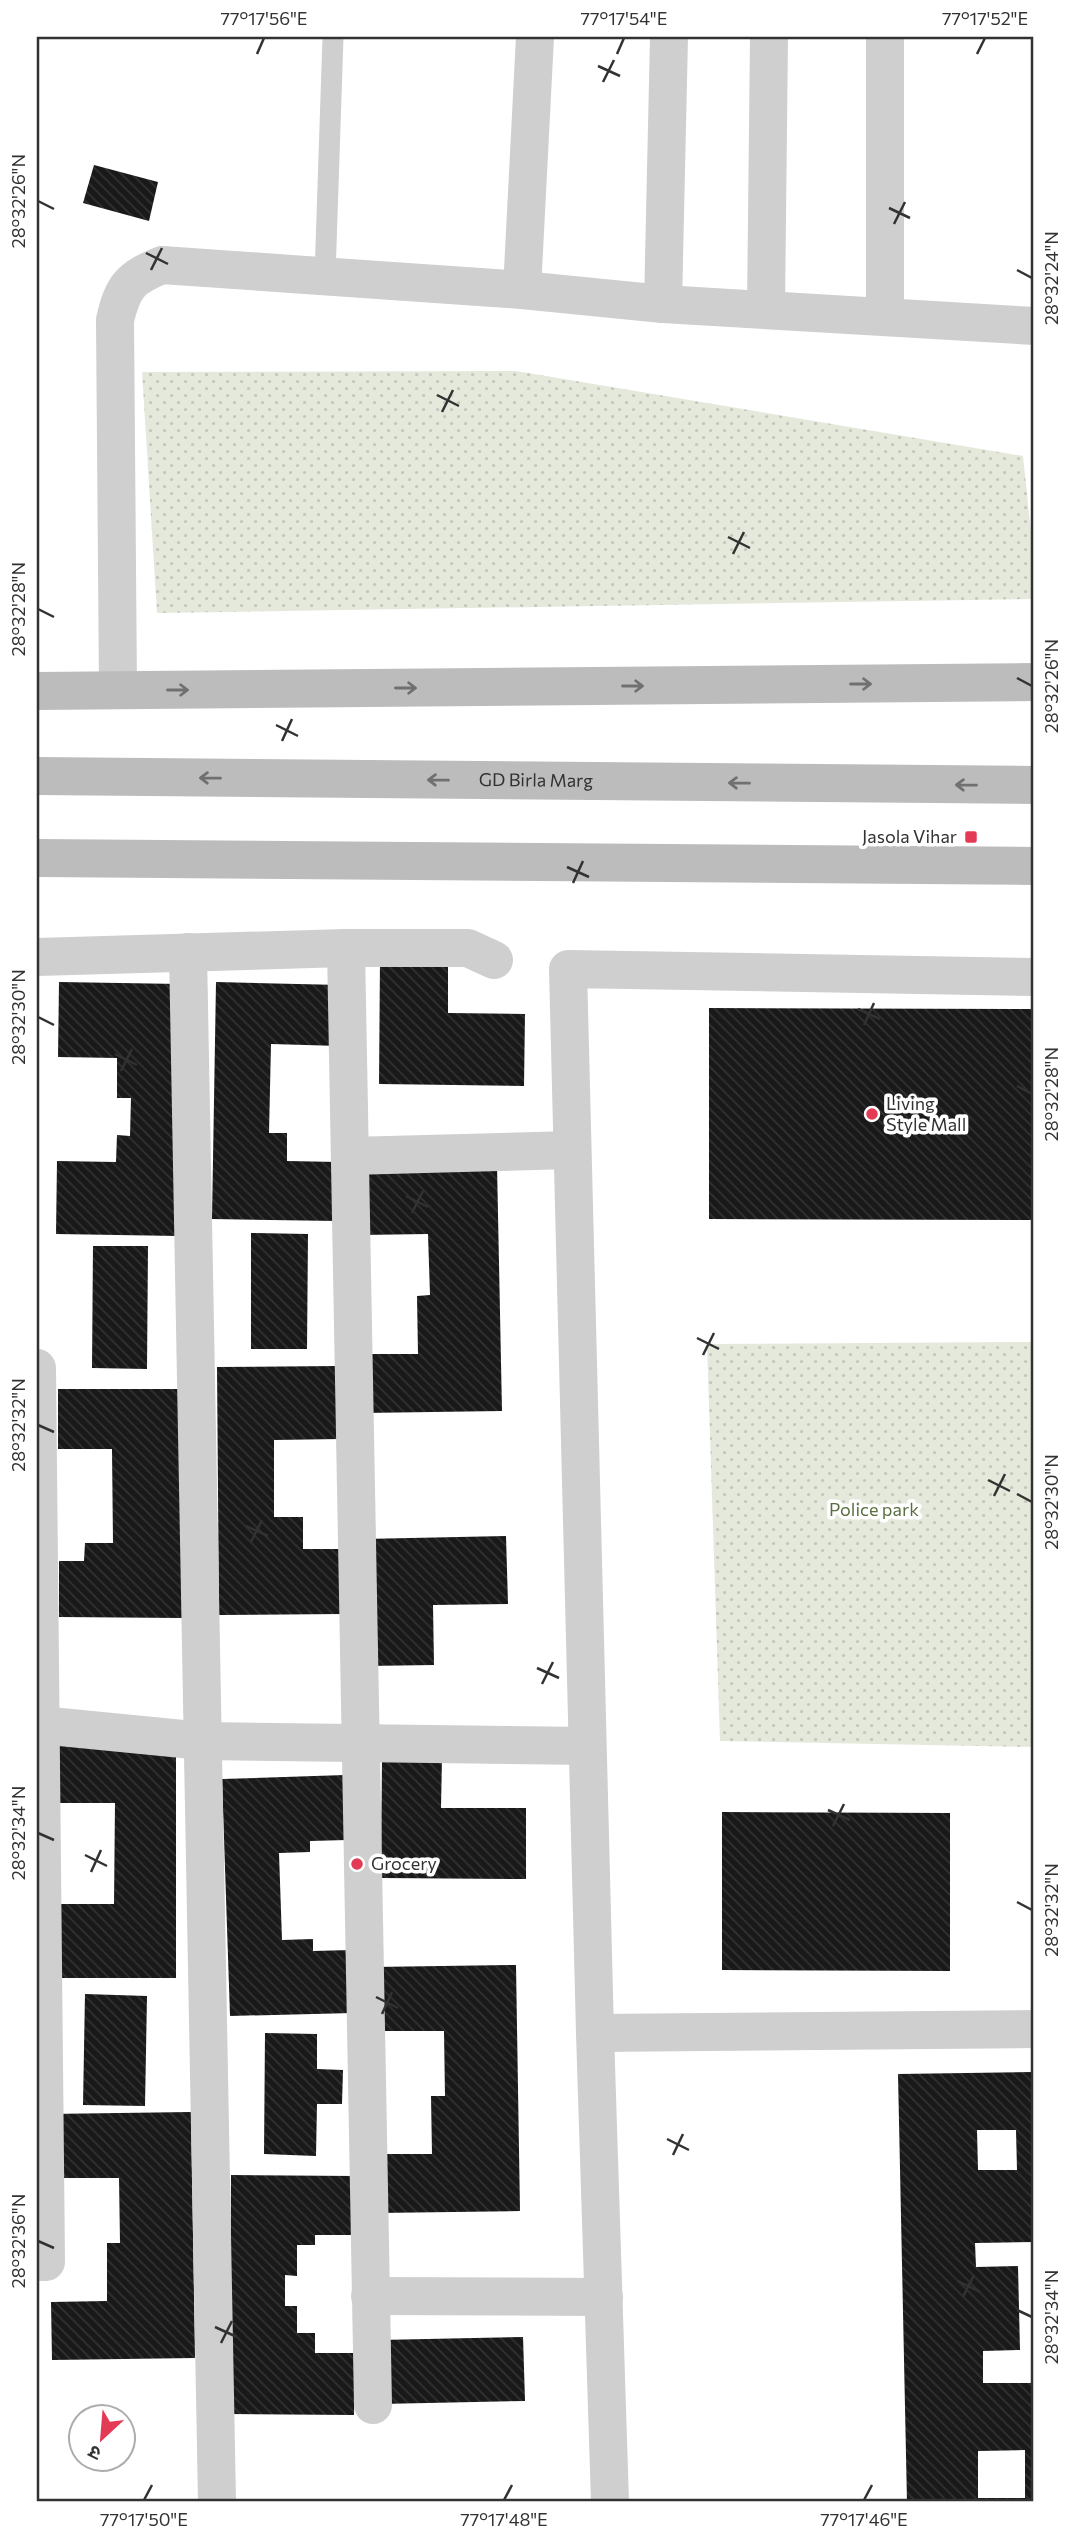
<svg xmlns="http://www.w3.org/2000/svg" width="1071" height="2539" font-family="Commissioner,'Noto Sans Devanagari',sans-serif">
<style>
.park{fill:url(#park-dots)}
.building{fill:url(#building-back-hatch);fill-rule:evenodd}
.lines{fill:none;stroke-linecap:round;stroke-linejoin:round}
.lane{stroke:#cfcfcf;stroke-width:21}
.street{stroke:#cfcfcf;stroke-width:38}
.secondary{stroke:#bcbcbc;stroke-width:38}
.oneway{stroke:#707070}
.ticks{fill:none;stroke:#323232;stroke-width:2.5}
.poi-dot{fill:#e33b55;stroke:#fff;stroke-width:2.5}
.labels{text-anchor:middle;stroke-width:7;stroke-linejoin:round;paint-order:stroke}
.street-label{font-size:18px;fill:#323232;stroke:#fff}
.poi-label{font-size:18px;fill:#323232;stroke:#fff;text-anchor:start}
.park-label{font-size:18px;fill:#596f3f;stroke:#fff}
.neatline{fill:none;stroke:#323232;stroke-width:2.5}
.ticks-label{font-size:18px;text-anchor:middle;fill:#323232}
</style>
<defs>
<pattern id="park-dots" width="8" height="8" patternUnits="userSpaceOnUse" patternTransform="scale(1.75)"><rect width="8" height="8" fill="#e4e9db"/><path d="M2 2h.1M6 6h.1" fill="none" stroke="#c4c8bc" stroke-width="1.8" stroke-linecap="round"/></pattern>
<pattern id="building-back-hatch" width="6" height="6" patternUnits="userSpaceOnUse" patternTransform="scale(1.75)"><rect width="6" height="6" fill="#191919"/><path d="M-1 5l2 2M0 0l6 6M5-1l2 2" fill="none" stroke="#323232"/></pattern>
</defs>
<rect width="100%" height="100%" fill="#fff"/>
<g class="park">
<path d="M516 371 1023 456 1034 561V599L157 613 142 372Z"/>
<path d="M1034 1342V1747L720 1741 707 1344Z"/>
</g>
<g class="building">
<path d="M94 165 158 182 149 221 83 203Z"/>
<path d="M380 959 448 960V1013L525 1014 524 1086 379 1084Z"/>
<path d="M59 982 181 984 179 1236 56 1234 57 1161 116 1162 117 1135 130 1136 131 1098H117V1058L58 1057Z"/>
<path d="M216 982 341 985 340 1046 271 1044 269 1133H287V1161L338 1162 337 1221 212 1219Z"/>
<path d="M709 1008 1034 1009V1220L709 1219Z"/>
<path d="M497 1165 502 1411 363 1413 362 1354H418L417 1296 430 1295 428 1234 361 1235 359 1167Z"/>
<path d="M251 1233 308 1234 307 1349H251Z"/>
<path d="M93 1246H148L147 1369 92 1368Z"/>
<path d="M339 1366 340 1439 274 1440V1517H303V1549H341L342 1614 219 1615 217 1367Z"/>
<path d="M58 1389H181L182 1618 59 1617V1561H84L85 1543H113L112 1449H58Z"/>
<path d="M506 1536 508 1604 433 1605 434 1665 366 1666 363 1539Z"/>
<path d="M54 1741 176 1742V1978H54V1904H114L115 1803H54Z"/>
<path d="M382 1757 442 1758 441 1808H526V1879L381 1878Z"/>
<path d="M345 1775 347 1840 310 1841V1852L279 1853 282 1940 313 1939V1951L351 1950 353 2013 230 2016 222 1779Z"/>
<path d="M722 1812 950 1813V1971L722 1970Z"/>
<path d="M516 1965 520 2211 377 2213 376 2154H432L431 2096H445L444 2031H374L373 1967Z"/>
<path d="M85 1994 147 1996 145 2106 83 2105Z"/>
<path d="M265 2033 317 2034V2069L343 2070 342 2104H317L316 2156 264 2154Z"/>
<path d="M1034 2072V2242L975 2243 976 2267 1018 2266 1020 2350 983 2351V2383H1034V2502H907L898 2074ZM977 2130H1016L1017 2170H978ZM1025 2450V2498H978V2451Z"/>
<path d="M191 2112 195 2358 52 2360 51 2302 107 2301V2243H120L119 2178H49L48 2114Z"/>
<path d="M231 2175 354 2176 355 2235H315V2245H297V2276L285 2275V2306H297V2333H315V2353H355L354 2415 230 2414Z"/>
<path d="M523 2337 525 2401 380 2404 379 2340Z"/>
</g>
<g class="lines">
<path class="lane" d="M325 276 333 37"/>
<g class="street">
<path d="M522 290 535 37"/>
<path d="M663 304 669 37"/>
<path d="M766 309 769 37"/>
<path d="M885 317V37"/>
<path d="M118 690 115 320C123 286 130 278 162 265L522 290 663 304 1034 326"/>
<path d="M346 948 373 2405"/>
<path d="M188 952 217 2502"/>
<path d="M37 957 346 948H468L494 960"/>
<path d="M350 1156 572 1150"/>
<path d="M37 1368 46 2262H37"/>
<path d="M40 1725 203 1741 587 1746"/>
<path d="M595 2033 1034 2029"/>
<path d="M370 2296 604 2297"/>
<path d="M610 2502 595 2033 568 969 1034 977"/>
</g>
<g class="secondary">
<path d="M37 691 1034 682"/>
<path id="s1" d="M37 776 1034 785"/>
<path d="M37 858 1034 866"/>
</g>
</g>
<defs><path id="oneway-shaft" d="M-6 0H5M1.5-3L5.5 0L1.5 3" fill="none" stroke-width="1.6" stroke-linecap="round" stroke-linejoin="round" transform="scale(1.75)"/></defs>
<g class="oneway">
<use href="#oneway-shaft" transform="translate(861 684)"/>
<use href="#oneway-shaft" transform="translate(633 686)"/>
<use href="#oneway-shaft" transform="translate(406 688)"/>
<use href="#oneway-shaft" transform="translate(178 690)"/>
<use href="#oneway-shaft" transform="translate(210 778) rotate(-179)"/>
<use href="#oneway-shaft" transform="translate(438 780) rotate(-179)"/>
<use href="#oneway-shaft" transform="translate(739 783) rotate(-179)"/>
<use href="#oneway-shaft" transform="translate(966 785) rotate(-179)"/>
</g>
<path class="ticks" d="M257 54 264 38M617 54 624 38M977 54 985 38M598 66 620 76M603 82 614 60M38 201 54 209M889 208 910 218M894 224 905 202M146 253 168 264M151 270 162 248M1017 270 1032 278M437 395 459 406M442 412 453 390M728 537 750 548M733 554 744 532M38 609 54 617M1017 678 1032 686M276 725 298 736M282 741 292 719M567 867 589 877M573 883 583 861M858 1009 880 1019M38 1017 54 1025M864 1025 874 1003M115 1054 137 1065M121 1071 132 1049M1017 1086 1032 1094M406 1196 428 1207M412 1213 423 1191M697 1338 719 1349M703 1355 714 1333M38 1425 54 1432M988 1480 1010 1491M1017 1494 1032 1502M994 1496 1005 1474M246 1526 268 1536M251 1542 262 1520M537 1668 559 1678M542 1684 553 1662M828 1810 850 1820M833 1826 844 1804M38 1833 54 1840M85 1855 107 1866M91 1872 101 1850M1017 1902 1032 1910M376 1997 398 2008M382 2014 392 1992M667 2139 689 2150M673 2155 683 2134M38 2241 54 2248M958 2281 980 2292M963 2297 974 2275M1017 2310 1032 2317M215 2327 237 2337M221 2343 232 2321M144 2500 152 2485M504 2500 512 2485M864 2500 872 2485"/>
<g class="poi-dot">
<rect x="964" y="830" width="14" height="14" rx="3.5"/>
<circle cx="872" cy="1114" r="7"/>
<circle cx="357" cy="1864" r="7"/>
</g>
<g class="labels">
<g class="street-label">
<text dy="6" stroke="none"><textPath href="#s1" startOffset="499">GD Birla Marg</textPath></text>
</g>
<g class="poi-label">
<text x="957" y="843" text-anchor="end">Jasola Vihar</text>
<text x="886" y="1110">Living<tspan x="886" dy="21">Style Mall</tspan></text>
<text x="371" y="1870">Grocery</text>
</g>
<g class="park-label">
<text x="874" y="1516">Police park</text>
</g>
</g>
<rect width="1071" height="2539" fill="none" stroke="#ffffff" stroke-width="77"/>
<g transform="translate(102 2438) rotate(206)"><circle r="33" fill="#ffffff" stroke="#adadad" stroke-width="2"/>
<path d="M0-5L12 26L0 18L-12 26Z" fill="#e33b55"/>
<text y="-10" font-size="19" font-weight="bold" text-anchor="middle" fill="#323232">उ</text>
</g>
<rect x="38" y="38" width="994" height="2462" class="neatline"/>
<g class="ticks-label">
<text x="264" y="25">77°17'56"E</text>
<text x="624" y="25">77°17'54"E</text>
<text x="985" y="25">77°17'52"E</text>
<text transform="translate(19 201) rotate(-90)" y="6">28°32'26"N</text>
<text transform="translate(1052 278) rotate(-90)" y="6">28°32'24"N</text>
<text transform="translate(19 609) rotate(-90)" y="6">28°32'28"N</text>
<text transform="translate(1052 686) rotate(-90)" y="6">28°32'26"N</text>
<text transform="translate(19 1017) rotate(-90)" y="6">28°32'30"N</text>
<text transform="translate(1052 1094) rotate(-90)" y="6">28°32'28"N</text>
<text transform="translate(19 1425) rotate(-90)" y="6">28°32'32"N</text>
<text transform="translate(1052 1502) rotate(-90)" y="6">28°32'30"N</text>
<text transform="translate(19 1833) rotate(-90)" y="6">28°32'34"N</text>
<text transform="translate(1052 1910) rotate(-90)" y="6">28°32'32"N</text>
<text transform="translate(19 2241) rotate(-90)" y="6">28°32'36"N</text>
<text transform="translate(1052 2317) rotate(-90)" y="6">28°32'34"N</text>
<text x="144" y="2526">77°17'50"E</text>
<text x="504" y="2526">77°17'48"E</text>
<text x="864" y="2526">77°17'46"E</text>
</g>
</svg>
